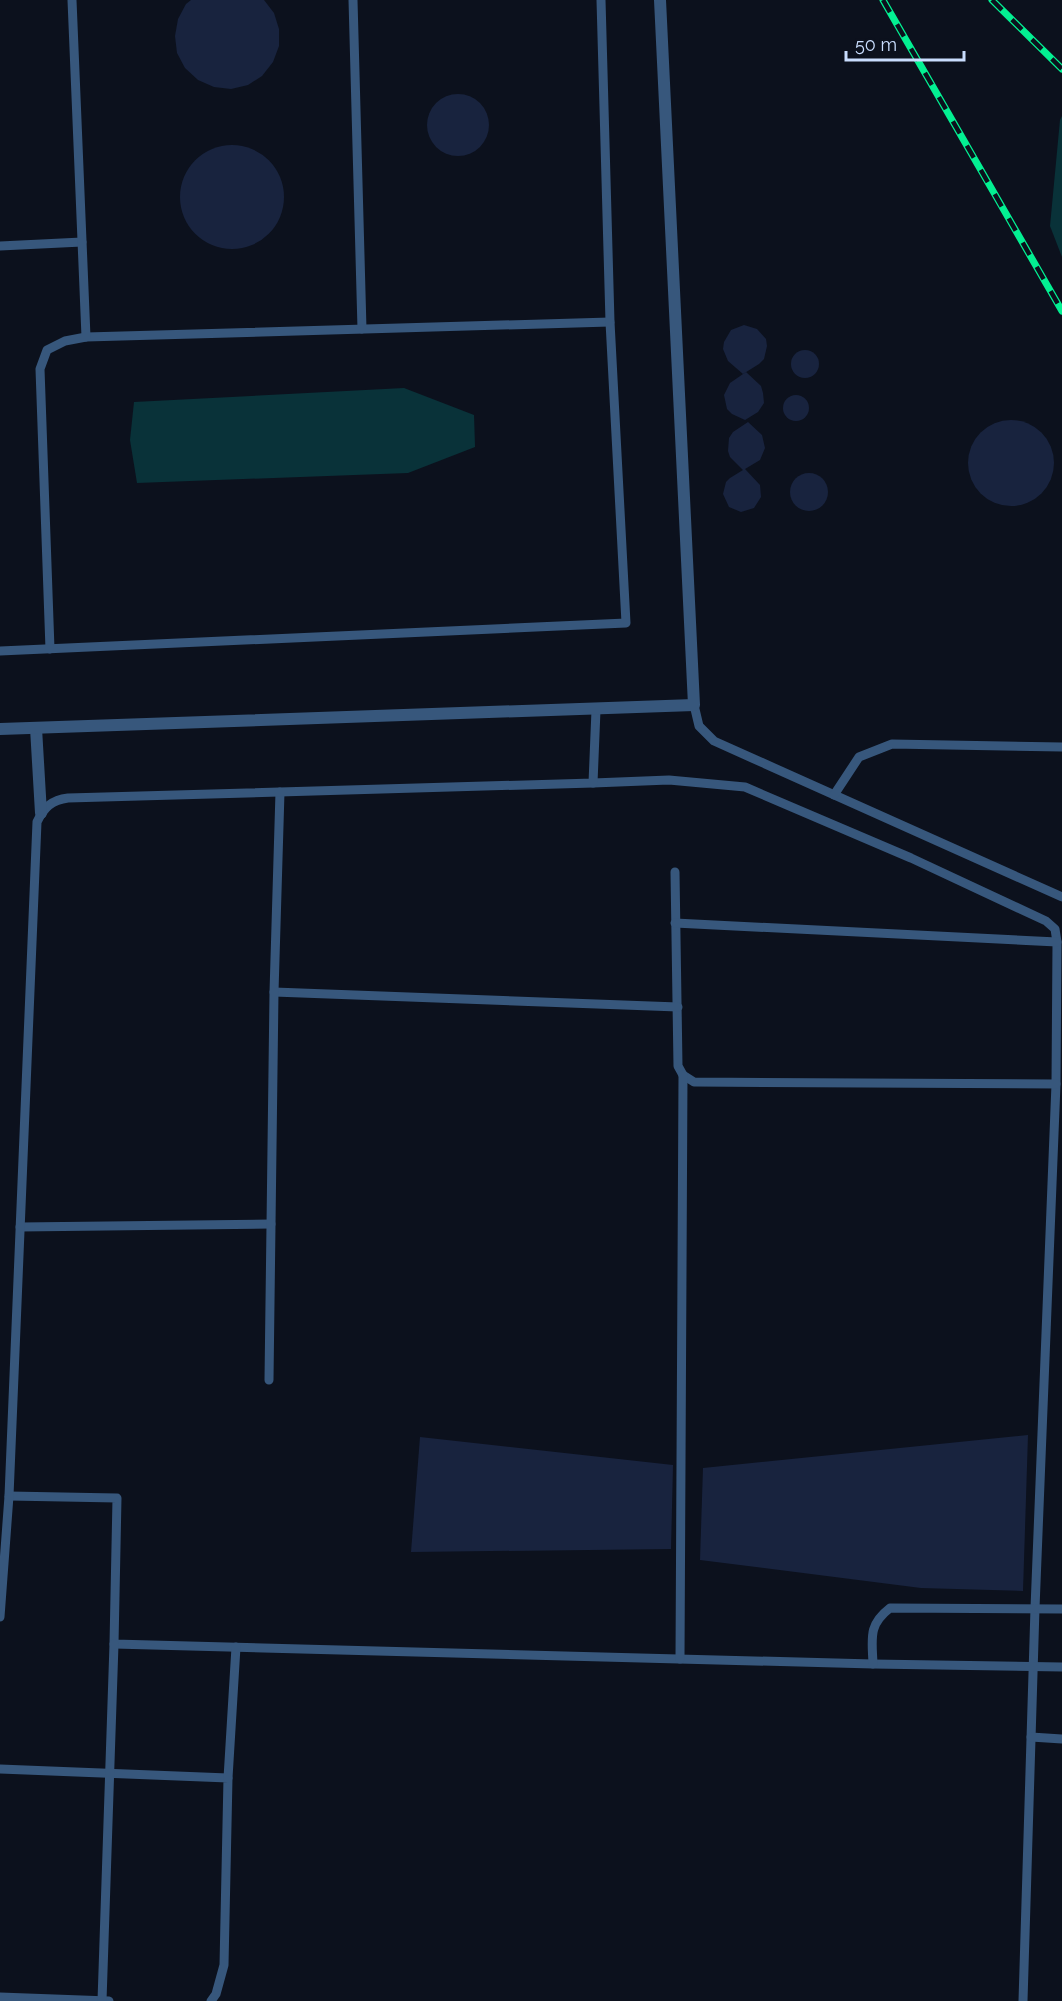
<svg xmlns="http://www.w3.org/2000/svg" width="1062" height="2001" font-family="Raleway,sans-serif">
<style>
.water{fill:#093239}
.building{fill:#18233e}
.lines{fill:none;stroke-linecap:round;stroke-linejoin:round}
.service{stroke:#37577c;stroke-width:9}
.minor{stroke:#37577c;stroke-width:12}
.tertiary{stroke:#37577c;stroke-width:12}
.rail-casing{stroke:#03f092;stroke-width:7}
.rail{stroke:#0c111d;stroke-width:4.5;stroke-dasharray:14;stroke-linecap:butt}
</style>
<rect width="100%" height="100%" fill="#0c111d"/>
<g class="water">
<path d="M1062 116V257L1050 226 1060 120Z"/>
<path d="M404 388 474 415 475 447 408 473 137 483 130 440 134 402Z"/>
</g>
<g class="building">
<path d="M191 0H264L274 13 279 29V46L273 62 262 76 248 85 231 89 214 87 198 80 185 68 177 53 175 36 178 19 186 4Z"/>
<circle cx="458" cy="125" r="31"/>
<circle cx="232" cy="197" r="52"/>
<path d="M744 325 757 329 766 339 767 346 764 359 759 364 743 374 728 361 723 349 724 342 731 330Z"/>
<circle cx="805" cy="364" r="14"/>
<path d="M746 372 761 386 763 393 764 403 758 412 745 420 732 414 727 409 724 395 730 383Z"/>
<circle cx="796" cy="408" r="13"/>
<circle cx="1011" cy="463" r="43"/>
<path d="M748 422 762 435 765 448 760 460 745 469 760 485 761 497 754 508 741 512 729 507 723 494 726 482 730 478 743 470 730 457 728 451 729 438 733 432Z"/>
<circle cx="809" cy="492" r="19"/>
<path d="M1028 1435 1023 1591 921 1588 700 1560 703 1468Z"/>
<path d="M420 1437 673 1465 671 1549 411 1552Z"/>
</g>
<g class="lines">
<g class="service">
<path d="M353 0 362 329"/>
<path d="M0 246 82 242"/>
<path d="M86 337 610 322"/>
<path d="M50 649 40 369 47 350 65 341 86 337 72 0"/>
<path d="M0 651 626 623 610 322 601 0"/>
<path d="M694 705 699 726 714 741 1062 897"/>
<path d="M593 783 669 780 745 787 911 858 1046 921 1055 929 1057 942 1056 1084 1035 1608 1023 2001"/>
<path d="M834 795 859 757 892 744 1062 747"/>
<path d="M675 872 678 1066 683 1075 694 1082 1056 1084"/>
<path d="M675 923 1057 942"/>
<path d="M274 992 678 1007"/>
<path d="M20 1227 271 1224"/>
<path d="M269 1380 274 992 280 792"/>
<path d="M9 1496 117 1498 114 1644 873 1664 1062 1667"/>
<path d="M0 1617 9 1496 37 822C44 807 52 800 68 798L593 783 596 710"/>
<path d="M680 1659 683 1075"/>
<path d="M873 1664C872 1638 868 1625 890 1608L1062 1609"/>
<path d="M1031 1737 1062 1739"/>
<path d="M0 1769 228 1778 224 1965 216 1994 211 2001"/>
<path d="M228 1778 236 1647"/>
<path d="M0 1997 109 2001"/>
<path d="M102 2001 114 1644"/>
</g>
<path class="minor" d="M36 728 41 813"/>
<path class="tertiary" d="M0 729 694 705 660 0"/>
<g class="rail-casing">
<g id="rail">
<path d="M883 0 1062 311"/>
<path d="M992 0 1062 69"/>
</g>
</g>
<use href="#rail" class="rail"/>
</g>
<path d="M846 51v9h118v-9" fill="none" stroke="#c9ddfe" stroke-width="3"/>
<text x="855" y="51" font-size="18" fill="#c9ddfe" stroke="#0c111d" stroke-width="4.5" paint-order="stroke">50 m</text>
</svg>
